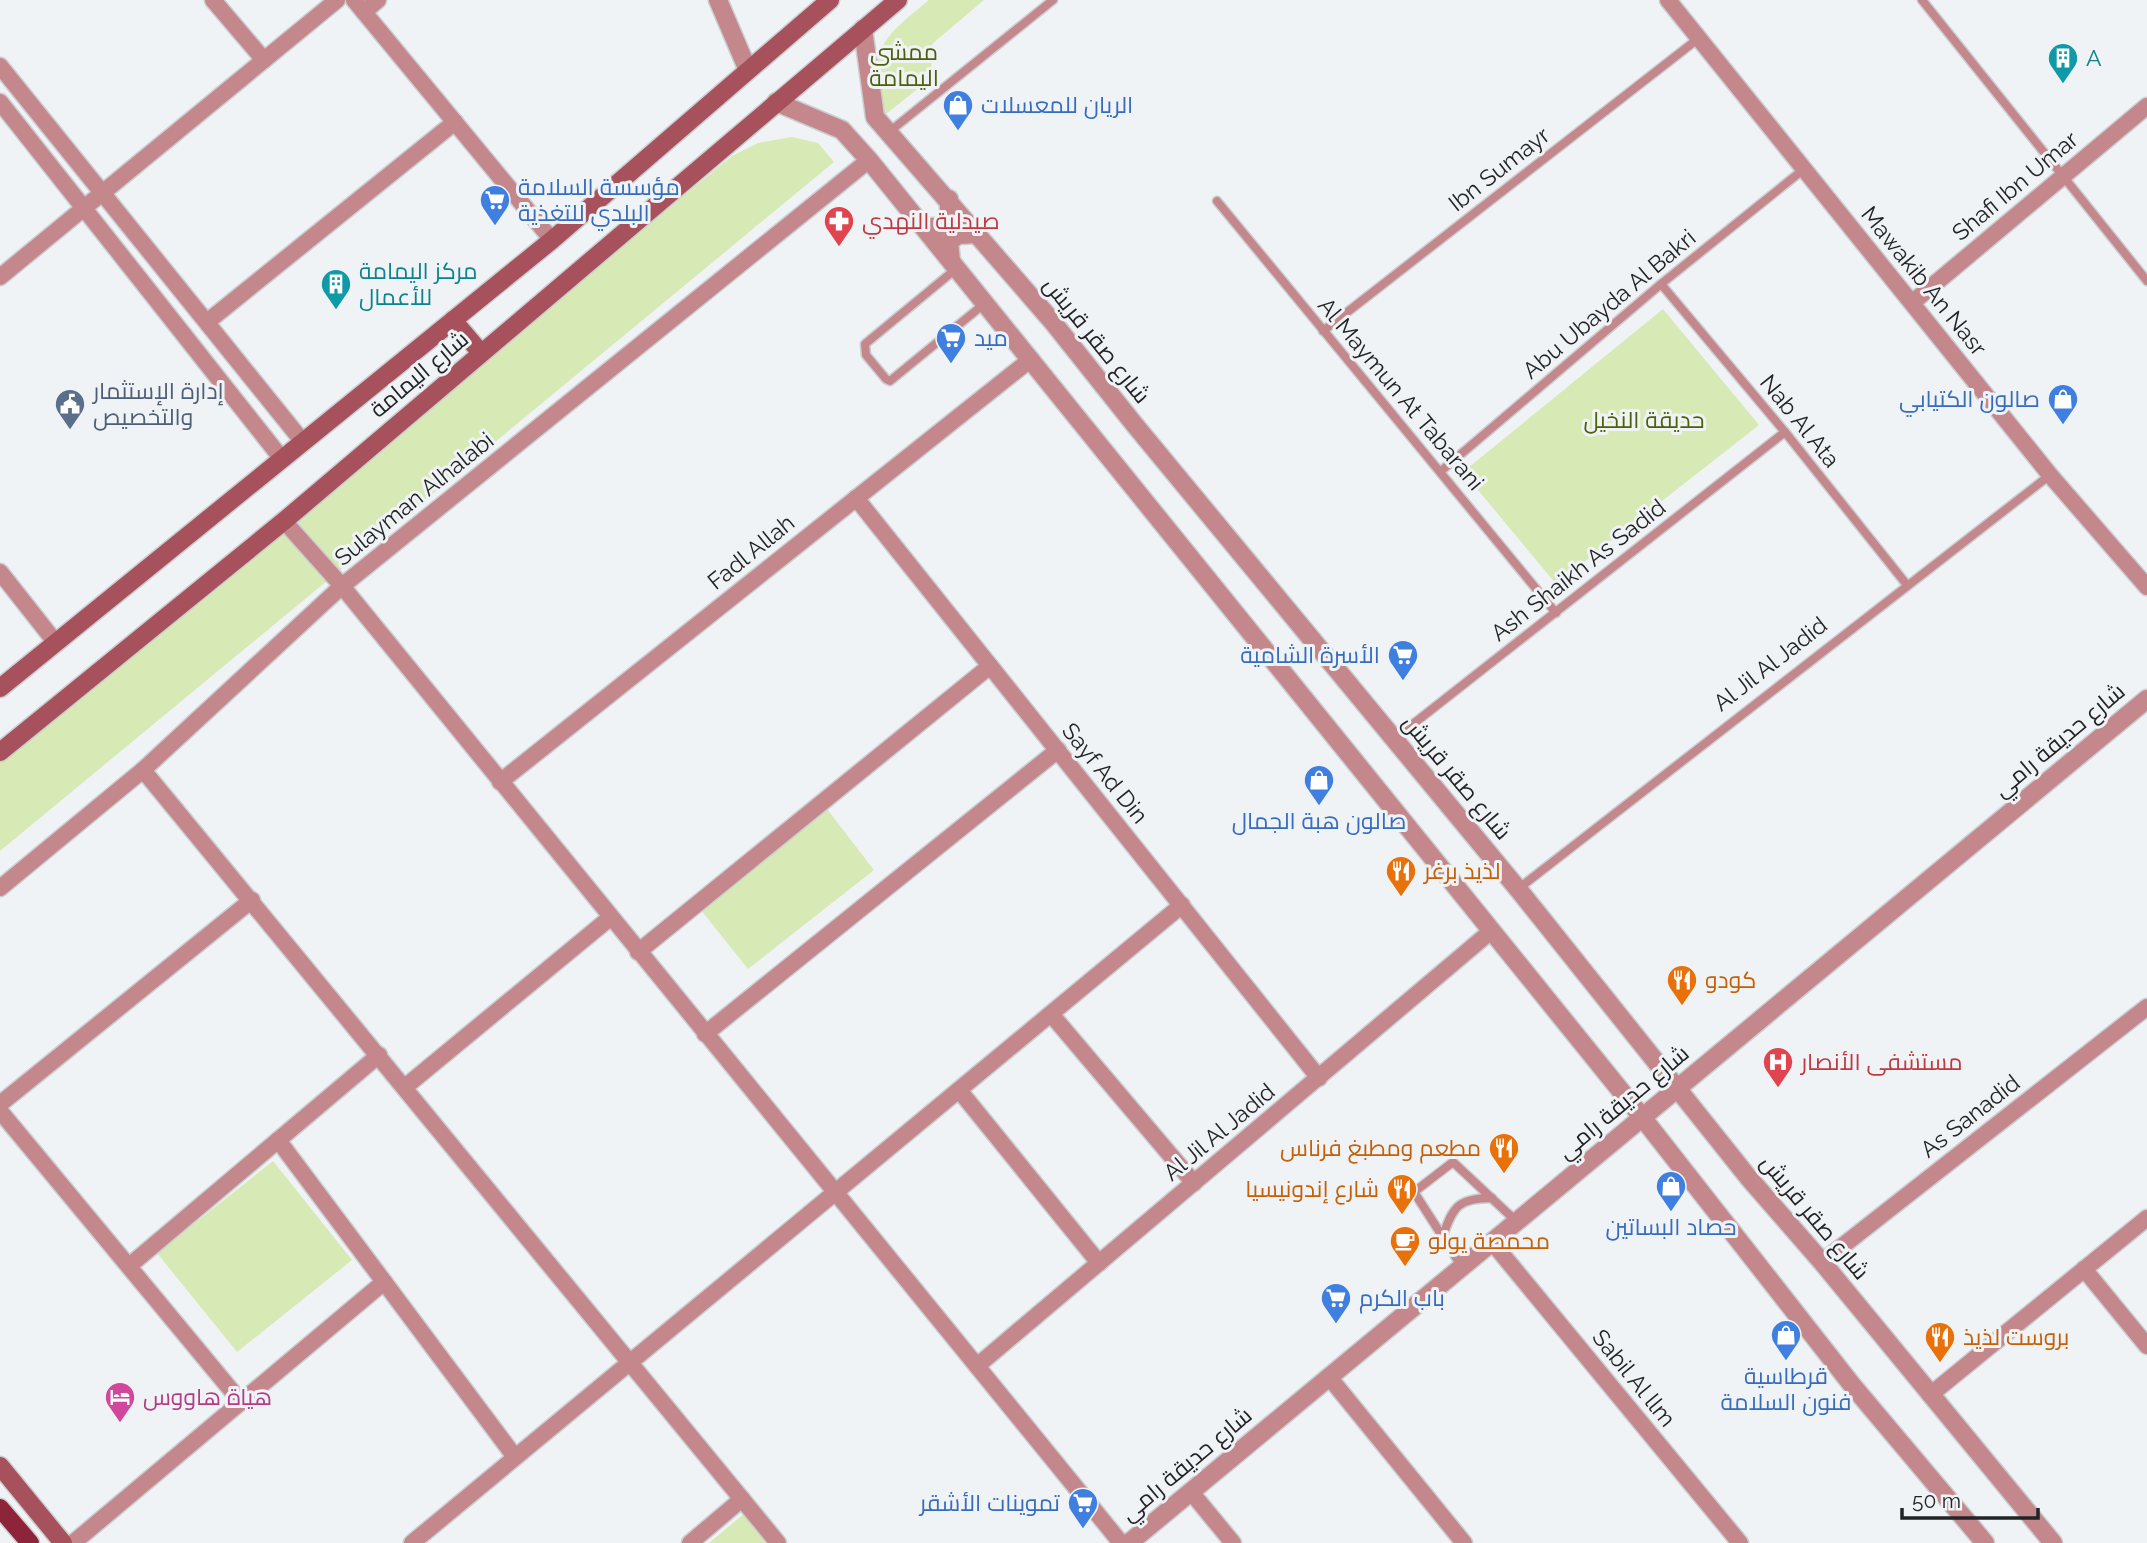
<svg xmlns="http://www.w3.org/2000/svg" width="2147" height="1543" font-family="Raleway,Cairo,sans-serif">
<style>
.green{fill:#d7e9b4}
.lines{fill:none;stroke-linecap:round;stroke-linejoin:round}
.service-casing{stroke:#cbced0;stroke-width:11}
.minor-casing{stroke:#cbced0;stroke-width:19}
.tertiary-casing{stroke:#cbced0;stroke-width:21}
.secondary-casing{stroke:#cbced0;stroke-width:21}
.primary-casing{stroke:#cbced0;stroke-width:21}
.service{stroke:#c3878c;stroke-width:8}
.minor{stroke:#c3878c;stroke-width:16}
.tertiary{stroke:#c3878c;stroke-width:18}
.secondary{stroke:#a6515c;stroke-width:18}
.primary{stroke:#8e243a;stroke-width:18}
.labels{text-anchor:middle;stroke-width:6;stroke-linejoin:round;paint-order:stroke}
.park-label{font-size:23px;fill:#4c610a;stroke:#f0f3f6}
.culture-label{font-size:23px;fill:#0d838f;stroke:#f0f3f6;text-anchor:start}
.shop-label{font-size:23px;fill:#366cbe;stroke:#f0f3f6;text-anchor:start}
.street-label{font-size:23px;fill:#222325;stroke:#f0f3f6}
.health-label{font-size:23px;fill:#be3a42;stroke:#f0f3f6;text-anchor:start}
.service-label{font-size:23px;fill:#4e5e75;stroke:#f0f3f6;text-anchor:start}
.food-label{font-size:23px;fill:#c56008;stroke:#f0f3f6;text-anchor:start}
.hotel-label{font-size:23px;fill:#b23c85;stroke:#f0f3f6;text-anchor:start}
</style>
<rect width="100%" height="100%" fill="#f0f3f6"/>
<g class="green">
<path d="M929 0H984L932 44 931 78 885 115 874 102C876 41 883 38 929 0Z"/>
<path d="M792 137 818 143 834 162 0 851V756L732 156 758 143Z"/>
<path d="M1663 309 1759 425 1556 584 1463 472Z"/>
<path d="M827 809 874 870 748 969 700 909Z"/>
<path d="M273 1161 352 1260 237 1352 157 1253Z"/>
<path d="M745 1513 770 1543H709Z"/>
</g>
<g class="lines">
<g class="service-casing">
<g id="service">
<path d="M1922 0 2147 281"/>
<path d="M889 132 1053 0"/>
<path d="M1217 201 1556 613"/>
<path d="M957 268 865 344 866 355 886 379 890 381 984 304"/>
<path d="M1661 284 1785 432 1907 585"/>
<path d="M1323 331 1699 38"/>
<path d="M1441 471 1661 284 1804 169"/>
<path d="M1394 739 1785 432"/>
<path d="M1518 889 2050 475"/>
<path d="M1443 1236C1453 1206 1459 1198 1492 1198"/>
<path d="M1462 1267 1414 1192 1453 1162 1516 1221"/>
</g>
</g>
<g class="minor-casing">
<g id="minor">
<path d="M213 0 264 60"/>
<path d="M354 0 552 240"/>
<path d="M1668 0 2050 475 2147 587"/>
<path d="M364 12 378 0"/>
<path d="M0 66 303 442"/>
<path d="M0 102 282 459"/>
<path d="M0 277 337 0"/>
<path d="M1913 302 2147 106"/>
<path d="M207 322 455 122"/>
<path d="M856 498 1319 1078"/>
<path d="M284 521 342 586 1121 1543"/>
<path d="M0 572 56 643"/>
<path d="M143 770 778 1543"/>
<path d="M500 782 1031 359"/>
<path d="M0 888 143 770 342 586 869 160"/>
<path d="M638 952 990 666"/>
<path d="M1051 1014 1194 1183"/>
<path d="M705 1034 1058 750"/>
<path d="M405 1087 611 917"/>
<path d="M959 1090 1099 1263"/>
<path d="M0 1104 252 900"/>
<path d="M0 1111 241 1402"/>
<path d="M278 1140 515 1457"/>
<path d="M1492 1242 1740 1543"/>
<path d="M1822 1262 2147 1007"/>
<path d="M129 1266 379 1055"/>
<path d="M2084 1269 2147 1346"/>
<path d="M977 1366 1490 932"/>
<path d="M1329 1377 1464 1543"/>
<path d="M1930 1395 2147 1218"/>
<path d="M1191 1492 1233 1543"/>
<path d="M73 1543 384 1282"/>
<path d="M412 1543 1182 905"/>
<path d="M690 1543 742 1499"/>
</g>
</g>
<g class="tertiary-casing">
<g id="tertiary">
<path d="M718 0 747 68"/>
<path d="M863 29 875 117 1052 321 1134 424 1518 889 1748 1177 1822 1262 2053 1543"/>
<path d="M776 102 842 130 869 160 1642 1117 1852 1385 1985 1543"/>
<path d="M924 227H940L949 221V199"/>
<path d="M951 261 949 242 958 235 978 234"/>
<path d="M1129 1543 2147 699"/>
</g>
</g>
<g class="secondary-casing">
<g id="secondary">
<path d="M453 320 481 353"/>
<path d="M0 688 552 240 830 0"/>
<path d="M0 752 284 521 898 0"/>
<path d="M0 1466 63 1543"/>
</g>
</g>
<g class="primary-casing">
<path id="primary" d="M0 1508 30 1543"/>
</g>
<use href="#service" class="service"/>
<use href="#minor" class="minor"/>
<use href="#tertiary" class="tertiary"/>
<use href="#secondary" class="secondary"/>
<use href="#primary" class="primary"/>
</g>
<defs>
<g id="building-pin" transform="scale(1.575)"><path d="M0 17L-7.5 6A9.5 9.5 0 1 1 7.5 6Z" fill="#0f9aa8" stroke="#f0f3f6"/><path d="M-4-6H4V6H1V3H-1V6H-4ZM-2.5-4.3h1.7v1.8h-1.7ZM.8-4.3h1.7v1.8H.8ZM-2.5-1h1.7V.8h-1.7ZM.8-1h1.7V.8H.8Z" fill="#fff"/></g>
<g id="shop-pin" transform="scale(1.575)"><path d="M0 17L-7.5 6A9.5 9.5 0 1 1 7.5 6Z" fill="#3f7fe0" stroke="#f0f3f6"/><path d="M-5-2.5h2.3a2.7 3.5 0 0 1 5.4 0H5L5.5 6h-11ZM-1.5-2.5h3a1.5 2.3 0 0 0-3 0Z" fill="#fff"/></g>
<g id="supermarket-pin" transform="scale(1.575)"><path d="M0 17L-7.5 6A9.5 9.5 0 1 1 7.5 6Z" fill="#3f7fe0" stroke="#f0f3f6"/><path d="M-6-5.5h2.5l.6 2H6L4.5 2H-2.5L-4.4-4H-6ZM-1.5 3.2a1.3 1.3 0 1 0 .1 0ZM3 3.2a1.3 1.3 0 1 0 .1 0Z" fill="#fff"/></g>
<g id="pharmacy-pin" transform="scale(1.575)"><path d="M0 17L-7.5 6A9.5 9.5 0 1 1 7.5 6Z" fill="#e0444e" stroke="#f0f3f6"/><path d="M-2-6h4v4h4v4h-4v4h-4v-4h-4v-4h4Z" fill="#fff"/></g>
<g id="civic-pin" transform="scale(1.575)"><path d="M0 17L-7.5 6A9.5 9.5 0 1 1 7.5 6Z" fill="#5c6f8a" stroke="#f0f3f6"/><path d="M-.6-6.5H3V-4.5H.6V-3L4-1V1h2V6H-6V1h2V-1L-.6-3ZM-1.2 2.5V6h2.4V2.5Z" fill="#fff"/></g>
<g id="restaurant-pin" transform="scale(1.575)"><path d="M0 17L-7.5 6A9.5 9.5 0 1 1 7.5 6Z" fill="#e8710a" stroke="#f0f3f6"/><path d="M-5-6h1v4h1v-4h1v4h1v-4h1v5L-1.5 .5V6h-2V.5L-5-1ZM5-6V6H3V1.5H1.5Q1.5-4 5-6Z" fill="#fff"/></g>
<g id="hospital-pin" transform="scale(1.575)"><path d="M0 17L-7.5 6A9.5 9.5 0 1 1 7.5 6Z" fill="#e0444e" stroke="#f0f3f6"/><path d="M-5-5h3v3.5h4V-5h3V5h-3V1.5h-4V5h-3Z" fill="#fff"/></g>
<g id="cafe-pin" transform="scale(1.575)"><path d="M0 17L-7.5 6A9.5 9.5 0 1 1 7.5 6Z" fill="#e8710a" stroke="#f0f3f6"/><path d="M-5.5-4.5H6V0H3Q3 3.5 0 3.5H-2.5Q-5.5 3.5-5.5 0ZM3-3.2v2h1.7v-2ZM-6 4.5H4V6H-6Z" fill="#fff"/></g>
<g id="hotel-pin" transform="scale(1.575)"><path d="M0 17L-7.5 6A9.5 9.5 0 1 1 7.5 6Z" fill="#d1479c" stroke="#f0f3f6"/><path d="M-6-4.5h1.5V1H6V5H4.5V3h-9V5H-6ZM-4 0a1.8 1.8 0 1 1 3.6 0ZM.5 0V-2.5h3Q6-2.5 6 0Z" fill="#fff"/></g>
</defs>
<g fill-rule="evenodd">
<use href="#building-pin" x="2063" y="58"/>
<use href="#shop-pin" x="958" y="105"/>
<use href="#supermarket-pin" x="495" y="200"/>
<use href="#pharmacy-pin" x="839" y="221"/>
<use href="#building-pin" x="336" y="284"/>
<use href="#supermarket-pin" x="951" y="338"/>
<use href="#shop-pin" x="2063" y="399"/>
<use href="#civic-pin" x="70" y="404"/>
<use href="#supermarket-pin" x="1403" y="655"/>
<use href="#shop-pin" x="1319" y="780"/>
<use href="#restaurant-pin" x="1401" y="871"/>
<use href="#restaurant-pin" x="1682" y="980"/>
<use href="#hospital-pin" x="1778" y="1062"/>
<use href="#restaurant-pin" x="1504" y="1148"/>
<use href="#shop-pin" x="1671" y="1186"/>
<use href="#restaurant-pin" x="1402" y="1189"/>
<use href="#cafe-pin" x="1405" y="1241"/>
<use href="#supermarket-pin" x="1336" y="1298"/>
<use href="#shop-pin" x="1786" y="1335"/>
<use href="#restaurant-pin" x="1940" y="1337"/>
<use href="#hotel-pin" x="120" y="1397"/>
<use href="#supermarket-pin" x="1083" y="1503"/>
</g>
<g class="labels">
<g class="park-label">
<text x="904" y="60">ممشى<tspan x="904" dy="26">اليمامة</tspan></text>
<text x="1644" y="428">حديقة النخيل</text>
</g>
<g class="culture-label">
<text x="2086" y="66">A</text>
<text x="359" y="279">مركز اليمامة<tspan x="359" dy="26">للأعمال</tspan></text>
</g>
<g class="shop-label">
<text x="981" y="113">الريان للمعسلات</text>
<text x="518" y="195">مؤسسة السلامة<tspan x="518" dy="26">البلدي للتغذية</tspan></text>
<text x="974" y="346">ميد</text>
<text x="2040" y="407" text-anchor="end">صالون الكتيابي</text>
<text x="1380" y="663" text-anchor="end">الأسرة الشامية</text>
<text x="1319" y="829" text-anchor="middle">صالون هبة الجمال</text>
<text x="1671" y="1235" text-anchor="middle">حصاد البساتين</text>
<text x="1359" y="1306">باب الكرم</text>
<text x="1786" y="1384" text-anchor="middle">قرطاسية<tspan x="1786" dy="26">فنون السلامة</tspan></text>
<text x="1060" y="1511" text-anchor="end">تموينات الأشقر</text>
</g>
<g class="street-label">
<text transform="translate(1499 169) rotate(-38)" y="8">Ibn Sumayr</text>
<text transform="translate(2015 186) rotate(-40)" y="8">Shafi Ibn Umar</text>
<text transform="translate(1924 281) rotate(51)" y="8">Mawakib An Nasr</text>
<text transform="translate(1609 304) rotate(-40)" y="8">Abu Ubayda Al Bakri</text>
<text transform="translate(1097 340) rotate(51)" y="8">شارع صقر قريش</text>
<text transform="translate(419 374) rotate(-40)" y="8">شارع اليمامة</text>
<text transform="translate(1401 394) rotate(50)" y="8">Al Maymun At Tabarani</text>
<text transform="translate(1800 421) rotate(51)" y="8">Nab Al Ata</text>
<text transform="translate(414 499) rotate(-39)" y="8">Sulayman Alhalabi</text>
<text transform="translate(751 552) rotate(-39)" y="8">Fadl Allah</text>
<text transform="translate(1578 570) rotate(-38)" y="8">Ash Shaikh As Sadid</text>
<text transform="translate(1770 664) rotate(-38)" y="8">Al Jil Al Jadid</text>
<text transform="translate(2059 740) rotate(-40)" y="8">شارع حديقة رامي</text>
<text transform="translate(1105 773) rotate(51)" y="8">Sayf Ad Din</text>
<text transform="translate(1457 777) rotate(50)" y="8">شارع صقر قريش</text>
<text transform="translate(1623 1102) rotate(-40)" y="8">شارع حديقة رامي</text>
<text transform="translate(1970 1116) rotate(-38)" y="8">As Sanadid</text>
<text transform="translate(1219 1132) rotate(-40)" y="8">Al Jil Al Jadid</text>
<text transform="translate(1815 1217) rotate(50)" y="8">شارع صقر قريش</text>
<text transform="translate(1634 1378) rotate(51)" y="8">Sabil Al llm</text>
<text transform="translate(1186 1464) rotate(-40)" y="8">شارع حديقة رامي</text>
</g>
<g class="health-label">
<text x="862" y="229">صيدلية النهدي</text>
<text x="1801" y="1070">مستشفى الأنصار</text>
</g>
<g class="service-label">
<text x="93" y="399">إدارة الإستثمار<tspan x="93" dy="26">والتخصيص</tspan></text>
</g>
<g class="food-label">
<text x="1424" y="879">لذيذ برغر</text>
<text x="1705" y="988">كودو</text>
<text x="1481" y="1156" text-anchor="end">مطعم ومطبغ فرناس</text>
<text x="1379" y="1197" text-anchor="end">شارع إندونيسيا</text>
<text x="1428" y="1249">محمصة يولو</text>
<text x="1963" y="1345">بروست لذيذ</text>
</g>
<g class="hotel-label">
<text x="143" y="1405">هياة هاووس</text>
</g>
</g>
<path d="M1902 1508v10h136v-10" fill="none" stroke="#222325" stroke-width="3.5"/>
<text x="1912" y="1508" font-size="21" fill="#222325" stroke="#f0f3f6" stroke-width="5" paint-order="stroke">50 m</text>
</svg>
